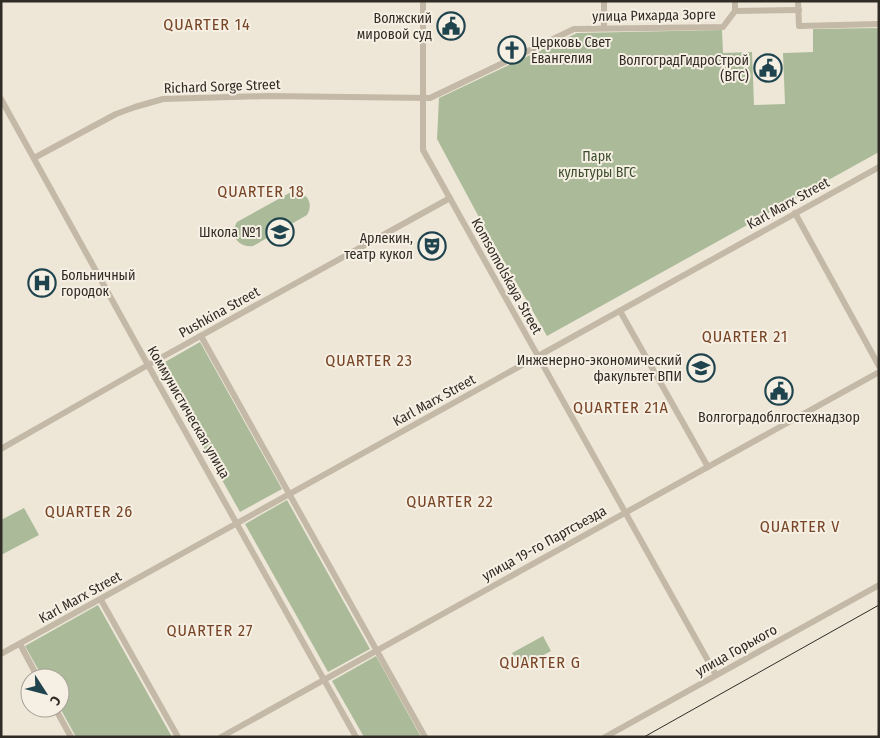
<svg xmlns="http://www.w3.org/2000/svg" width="880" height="738" font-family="'Fira Sans Condensed',sans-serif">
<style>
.green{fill:#abbb9a}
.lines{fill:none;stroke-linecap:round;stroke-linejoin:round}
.minor{stroke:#c4b8a6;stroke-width:6}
.tram{stroke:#312b26;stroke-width:1}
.labels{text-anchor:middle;stroke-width:4;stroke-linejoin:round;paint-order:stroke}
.street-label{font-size:14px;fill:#312b26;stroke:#f6f0e4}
.poi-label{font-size:14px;fill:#312b26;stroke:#f6f0e4;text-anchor:end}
.park-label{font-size:14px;fill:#3c4d2c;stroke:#f6f0e4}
.quarter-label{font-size:16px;letter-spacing:1px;fill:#784627;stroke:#f6f0e4}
</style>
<rect width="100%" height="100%" fill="#eee7d8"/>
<g class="green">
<path d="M879 28V152L547 336 481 221 437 139 439 98 577 33 722 30 723 53 752 52 754 105 785 104 783 53 813 52V29Z"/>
<path d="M293 191C307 192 314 203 307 215L253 246C238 248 229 235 237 222Z"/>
<path d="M200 342 282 489 240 512 158 366Z"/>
<path d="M287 500 370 649 328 672 245 524Z"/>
<path d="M24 508 39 535 1 555V520Z"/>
<path d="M98 605 172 737H76L60 708V678H43L25 646Z"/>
<path d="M543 636 551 651 520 668 512 653Z"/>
<path d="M376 656 421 737H364L332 681Z"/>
</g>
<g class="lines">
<g class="minor">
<path d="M423 1V150L716 675"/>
<path d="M735 1V11"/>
<path d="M798 1 799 26 879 24"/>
<path d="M735 11 799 10"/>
<path d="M604 28V1"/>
<path d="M1 99 148 365 356 737"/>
<path d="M34 158 116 114 135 107 163 99 268 96 430 98 574 29 723 27 735 11"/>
<path d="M795 213 879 366"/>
<path d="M620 311 708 467"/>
<path d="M201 336 425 737"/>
<path d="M1 449 148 365 450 198"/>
<path d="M101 600 178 737"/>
<path d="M20 644 38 678"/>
<path d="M1 654 879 167"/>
<path d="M55 708 71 737"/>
<path d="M221 737 879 372"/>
<path d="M605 737 879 585"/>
</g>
<path class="tram" d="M644 737 879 605"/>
</g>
<defs>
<g id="civic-ring" transform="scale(1.4375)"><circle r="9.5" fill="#f6f0e4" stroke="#20444e" stroke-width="1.5"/><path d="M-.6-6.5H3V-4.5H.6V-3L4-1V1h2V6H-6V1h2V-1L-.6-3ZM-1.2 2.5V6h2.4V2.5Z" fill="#20444e"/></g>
<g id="church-ring" transform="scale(1.4375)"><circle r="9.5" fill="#f6f0e4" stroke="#20444e" stroke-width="1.5"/><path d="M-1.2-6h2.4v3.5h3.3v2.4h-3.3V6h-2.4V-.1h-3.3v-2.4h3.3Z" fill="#20444e"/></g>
<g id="school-ring" transform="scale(1.4375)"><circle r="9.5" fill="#f6f0e4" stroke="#20444e" stroke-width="1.5"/><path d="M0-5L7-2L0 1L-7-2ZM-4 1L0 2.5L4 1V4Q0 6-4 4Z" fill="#20444e"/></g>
<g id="theatre-ring" transform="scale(1.4375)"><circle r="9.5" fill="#f6f0e4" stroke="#20444e" stroke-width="1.5"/><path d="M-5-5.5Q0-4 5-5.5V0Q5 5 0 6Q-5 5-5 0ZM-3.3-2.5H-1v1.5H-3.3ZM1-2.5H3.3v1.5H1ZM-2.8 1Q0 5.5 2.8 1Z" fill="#20444e"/></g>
<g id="hospital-ring" transform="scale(1.4375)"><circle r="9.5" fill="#f6f0e4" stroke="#20444e" stroke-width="1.5"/><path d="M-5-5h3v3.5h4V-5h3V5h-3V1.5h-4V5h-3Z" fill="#20444e"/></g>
<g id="university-ring" transform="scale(1.4375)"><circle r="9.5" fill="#f6f0e4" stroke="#20444e" stroke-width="1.5"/><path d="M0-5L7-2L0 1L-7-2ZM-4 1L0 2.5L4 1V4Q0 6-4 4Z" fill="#20444e"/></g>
</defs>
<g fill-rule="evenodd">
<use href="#civic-ring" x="451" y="26"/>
<use href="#church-ring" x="512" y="50"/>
<use href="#civic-ring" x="768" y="68"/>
<use href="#school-ring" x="280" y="232"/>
<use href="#theatre-ring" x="432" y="246"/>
<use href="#hospital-ring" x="42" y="283"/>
<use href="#university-ring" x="701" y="368"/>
<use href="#civic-ring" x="779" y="391"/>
</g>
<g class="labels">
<g class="street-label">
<text transform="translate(654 15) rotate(-1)" y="5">улица Рихарда Зорге</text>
<text transform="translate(222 86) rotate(-2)" y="5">Richard Sorge Street</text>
<text transform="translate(788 203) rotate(-29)" y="5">Karl Marx Street</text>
<text transform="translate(507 276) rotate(61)" y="5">Komsomolskaya Street</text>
<text transform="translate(219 312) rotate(-29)" y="5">Pushkina Street</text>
<text transform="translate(434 400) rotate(-29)" y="5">Karl Marx Street</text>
<text transform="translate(189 412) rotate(60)" y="5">Коммунистическая улица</text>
<text transform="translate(544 543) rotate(-29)" y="5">улица 19-го Партсъезда</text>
<text transform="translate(80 597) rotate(-29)" y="5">Karl Marx Street</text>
<text transform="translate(736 650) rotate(-29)" y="5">улица Горького</text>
</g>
<g class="poi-label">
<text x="432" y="23">Волжский<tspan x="432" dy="16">мировой суд</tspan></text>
<text x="531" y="47" text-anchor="start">Церковь Свет<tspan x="531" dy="16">Евангелия</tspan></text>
<text x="749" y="65">ВолгоградГидроСтрой<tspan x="749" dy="16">(ВГС)</tspan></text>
<text x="261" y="237">Школа №1</text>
<text x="413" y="243">Арлекин,<tspan x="413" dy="16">театр кукол</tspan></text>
<text x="61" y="280" text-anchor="start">Больничный<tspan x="61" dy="16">городок</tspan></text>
<text x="682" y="365">Инженерно-экономический<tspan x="682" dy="16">факультет ВПИ</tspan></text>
<text x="779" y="422" text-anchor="middle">Волгоградоблгостехнадзор</text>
</g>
<g class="park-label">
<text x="597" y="161">Парк<tspan x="597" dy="16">культуры ВГС</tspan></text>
</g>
<g class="quarter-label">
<text x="207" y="30">QUARTER 14</text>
<text x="261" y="197">QUARTER 18</text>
<text x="745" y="342">QUARTER 21</text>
<text x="369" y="366">QUARTER 23</text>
<text x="621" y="413">QUARTER 21A</text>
<text x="450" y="507">QUARTER 22</text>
<text x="89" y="517">QUARTER 26</text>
<text x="800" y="532">QUARTER V</text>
<text x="210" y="636">QUARTER 27</text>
<text x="540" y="668">QUARTER G</text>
</g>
</g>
<rect width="880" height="738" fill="none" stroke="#312b26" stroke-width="5"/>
<g transform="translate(45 693) rotate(126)"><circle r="24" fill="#f6f0e4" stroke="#a7a198"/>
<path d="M0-4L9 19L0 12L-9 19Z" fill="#20444e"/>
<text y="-8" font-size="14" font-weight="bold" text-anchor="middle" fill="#312b26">С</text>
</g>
</svg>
